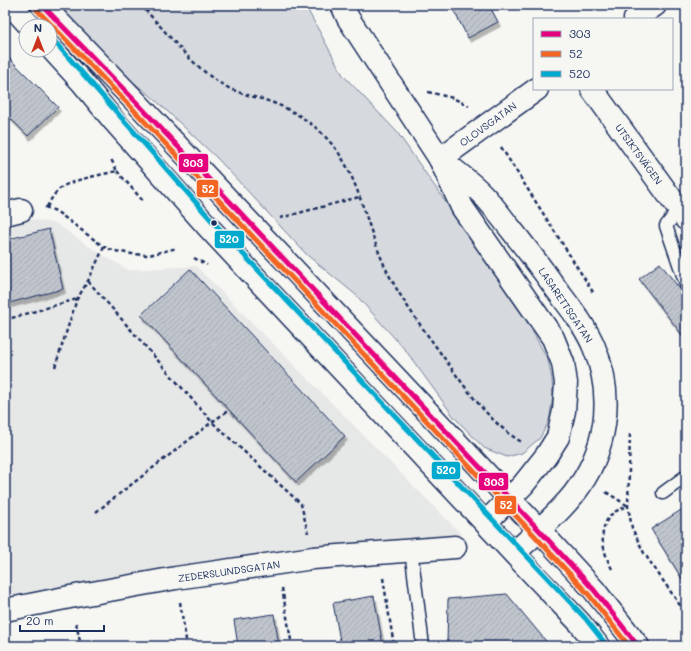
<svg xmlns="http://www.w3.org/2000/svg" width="691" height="651" font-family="Mali,sans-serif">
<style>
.built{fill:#e6e7e7}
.green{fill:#d6d9dd;stroke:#78849e}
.building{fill:url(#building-hatch);stroke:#1b2f5e;filter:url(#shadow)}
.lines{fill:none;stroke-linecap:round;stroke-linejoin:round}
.service-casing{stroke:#1b2f5e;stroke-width:15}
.minor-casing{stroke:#1b2f5e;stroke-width:25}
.tertiary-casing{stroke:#1b2f5e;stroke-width:25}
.secondary-casing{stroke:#1b2f5e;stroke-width:25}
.path{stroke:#1b2f5e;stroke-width:2.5;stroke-dasharray:4 3;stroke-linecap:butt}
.service{stroke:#f6f6f2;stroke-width:12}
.minor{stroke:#f6f6f2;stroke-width:22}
.tertiary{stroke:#f6f6f2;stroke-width:22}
.secondary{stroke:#f6f6f2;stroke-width:22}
.bus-1-casing{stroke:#f6f6f2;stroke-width:8}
.bus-2-casing{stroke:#f6f6f2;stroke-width:8}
.bus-3-casing{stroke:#f6f6f2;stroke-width:8}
.bus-1{stroke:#e5007d;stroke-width:5}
.bus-2{stroke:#f26522;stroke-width:5}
.bus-3{stroke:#00a9ce;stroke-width:5}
.bus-dot{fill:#1b2f5e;stroke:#f6f6f2;stroke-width:1.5}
.labels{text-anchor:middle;stroke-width:3;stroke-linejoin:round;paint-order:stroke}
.street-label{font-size:10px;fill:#1b2f5e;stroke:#f6f6f2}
.line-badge{stroke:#f6f6f2;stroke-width:1.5}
.badge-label{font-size:11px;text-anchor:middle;font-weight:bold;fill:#fff}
</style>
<defs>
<pattern id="building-hatch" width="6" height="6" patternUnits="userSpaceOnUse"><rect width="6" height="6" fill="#c0c4cd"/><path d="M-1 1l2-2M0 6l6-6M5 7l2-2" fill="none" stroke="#a4a9b2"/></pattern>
<filter id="shadow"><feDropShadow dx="2.5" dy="4.5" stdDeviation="0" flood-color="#0004"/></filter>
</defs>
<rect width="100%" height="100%" fill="#f6f6f2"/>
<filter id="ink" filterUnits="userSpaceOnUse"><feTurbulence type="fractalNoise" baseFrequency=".025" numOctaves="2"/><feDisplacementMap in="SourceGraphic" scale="8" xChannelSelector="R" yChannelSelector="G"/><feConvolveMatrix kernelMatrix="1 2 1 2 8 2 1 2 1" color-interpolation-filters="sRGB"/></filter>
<g filter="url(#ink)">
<path class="built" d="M30 219 57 224 88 246 128 270 196 266 462 535 381 546 5 603V225Z"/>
<path class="green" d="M54 5H305L343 75 397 132 522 312 548 360 552 379 553 396 549 421 540 438 522 453 507 457 484 448 454 417 406 351 356 295 307 255 217 158 151 96 116 69Z"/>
<g class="building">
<path d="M451 5H489L498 22 468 38Z"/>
<path d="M5 54 58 107 28 136 5 113Z"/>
<path d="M49 229 63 289 5 304V240Z"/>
<path d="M660 263 686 297V340L639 279Z"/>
<path d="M190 269 345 436 296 482 141 315Z"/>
<path d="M686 507V585L651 529Z"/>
<path d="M507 594 550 646H468L447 645 448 599Z"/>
<path d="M374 596 383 646H341L333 603Z"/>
<path d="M274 614 279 646H238L234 620Z"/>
</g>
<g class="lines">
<g class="service-casing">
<g id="service">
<path d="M679 209 666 226 686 284"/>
<path d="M663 493 686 476"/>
<path d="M411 550 423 646"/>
</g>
</g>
<g class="minor-casing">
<g id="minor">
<path d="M635 19 655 5"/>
<path d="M592 89 686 219"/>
<path d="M440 159 537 89"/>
<path d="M5 214 21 210"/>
<path d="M5 610 70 597 176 578 313 558 455 547"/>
</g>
</g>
<g class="tertiary-casing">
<g id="tertiary">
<path d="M342 5 348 18 440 159 462 207 553 338 563 363 566 383 564 411 558 437 546 456 523 485 486 522"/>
<path d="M444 162C457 173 472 183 483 195 493 205 501 217 510 228 525 247 540 266 554 286 568 305 585 325 594 347 615 397 607 452 573 495 556 516 534 535 514 553"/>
</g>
</g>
<g class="secondary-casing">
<g id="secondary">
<path d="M11 5 30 26"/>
<path d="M42 5 136 102 539 530 594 590 638 646"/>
<path d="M50 47 82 82 114 121 209 228 538 579 580 623 598 646"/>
</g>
</g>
<g class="path">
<path d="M140 5C168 32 190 66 225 86 241 95 259 97 276 104 296 112 316 125 330 142 356 170 365 219 380 255 394 291 419 323 442 355 465 387 488 422 523 443"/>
<path d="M147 12 151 5"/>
<path d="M428 92 453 98 469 106"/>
<path d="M501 147 593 292"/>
<path d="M117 171 143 201"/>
<path d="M45 207 56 211 104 247 115 251 132 254 149 255 177 248"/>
<path d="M47 207C51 199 55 192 62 187 75 179 101 175 117 171L111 159"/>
<path d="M280 218 359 197"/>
<path d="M194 258 207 265"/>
<path d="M88 281 212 422 301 504 308 533"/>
<path d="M5 320 77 299"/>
<path d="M55 367 77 299 88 281 104 247"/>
<path d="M630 434 628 506 632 528 644 553 686 614"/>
<path d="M606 492 628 506"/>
<path d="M96 512 212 422 229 410"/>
<path d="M612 569C603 552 596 528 613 513 617 510 623 508 628 506"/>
<path d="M383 578 394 646"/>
<path d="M282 588 292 646"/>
<path d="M180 602 187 646"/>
<path d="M76 623 81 646"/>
</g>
<use href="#service" class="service"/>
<use href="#minor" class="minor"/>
<use href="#tertiary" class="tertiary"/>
<use href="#secondary" class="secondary"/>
<g class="bus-1-casing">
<path id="bus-1" d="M42 5 136 102 539 530 594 590 638 646"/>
</g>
<g class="bus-2-casing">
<path id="bus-2" d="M37 10 131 107 534 535 589 595 629 646"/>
</g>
<g class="bus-3-casing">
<path id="bus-3" d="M55 42 214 223 585 618 604 642"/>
</g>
<use href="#bus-1" class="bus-1"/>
<use href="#bus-2" class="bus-2"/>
<use href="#bus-3" class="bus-3"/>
</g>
</g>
<circle class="bus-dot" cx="214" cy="223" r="3.5"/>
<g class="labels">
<g class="street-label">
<text transform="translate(488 124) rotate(-36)" y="4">OLOVSGATAN</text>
<text transform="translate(639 154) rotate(54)" y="4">UTSIKTSVÄGEN</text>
<text transform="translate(566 305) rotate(56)" y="4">LASARETTSGATAN</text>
<text transform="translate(229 571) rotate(-8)" y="4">ZEDERSLUNDSGATAN</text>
</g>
</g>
<g class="line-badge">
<rect x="178" y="153" width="31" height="20" rx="4" fill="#e5007d"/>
<rect x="196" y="179" width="23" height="19" rx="4" fill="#f26522"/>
<rect x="214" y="230" width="31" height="19" rx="4" fill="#00a9ce"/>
<rect x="431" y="461" width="30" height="19" rx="4" fill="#00a9ce"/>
<rect x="478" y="472" width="31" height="19" rx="4" fill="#e5007d"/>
<rect x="494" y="495" width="23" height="20" rx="4" fill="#f26522"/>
</g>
<g class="badge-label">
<text x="193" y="167">303</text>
<text x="208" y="193">52</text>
<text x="229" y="243">520</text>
<text x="446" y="474">520</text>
<text x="494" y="486">303</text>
<text x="506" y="509">52</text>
</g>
<rect width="691" height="651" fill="none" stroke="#f6f6f2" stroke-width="20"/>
<rect x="10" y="10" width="671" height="631" fill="none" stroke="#1b2f5e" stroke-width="1.5" filter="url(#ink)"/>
<rect x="533" y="18" width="140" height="72" fill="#f6f6f2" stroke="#9ea6b7"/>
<rect x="541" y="31" width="20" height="6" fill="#e5007d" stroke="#9ea6b7"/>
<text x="569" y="38" font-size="12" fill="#1b2f5e">303</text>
<rect x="541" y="51" width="20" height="6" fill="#f26522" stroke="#9ea6b7"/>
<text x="569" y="58" font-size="12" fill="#1b2f5e">52</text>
<rect x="541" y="71" width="20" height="6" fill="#00a9ce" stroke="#9ea6b7"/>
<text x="569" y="78" font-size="12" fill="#1b2f5e">520</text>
<g transform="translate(38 38)"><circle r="19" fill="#f6f6f2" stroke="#9ea6b7"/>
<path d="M0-3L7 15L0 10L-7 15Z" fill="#c8321e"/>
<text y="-6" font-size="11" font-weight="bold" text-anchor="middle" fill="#1b2f5e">N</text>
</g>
<path d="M20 625v6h84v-6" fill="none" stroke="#1b2f5e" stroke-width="2"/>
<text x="26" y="625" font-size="12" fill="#1b2f5e" stroke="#f6f6f2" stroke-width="3" paint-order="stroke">20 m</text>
</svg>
